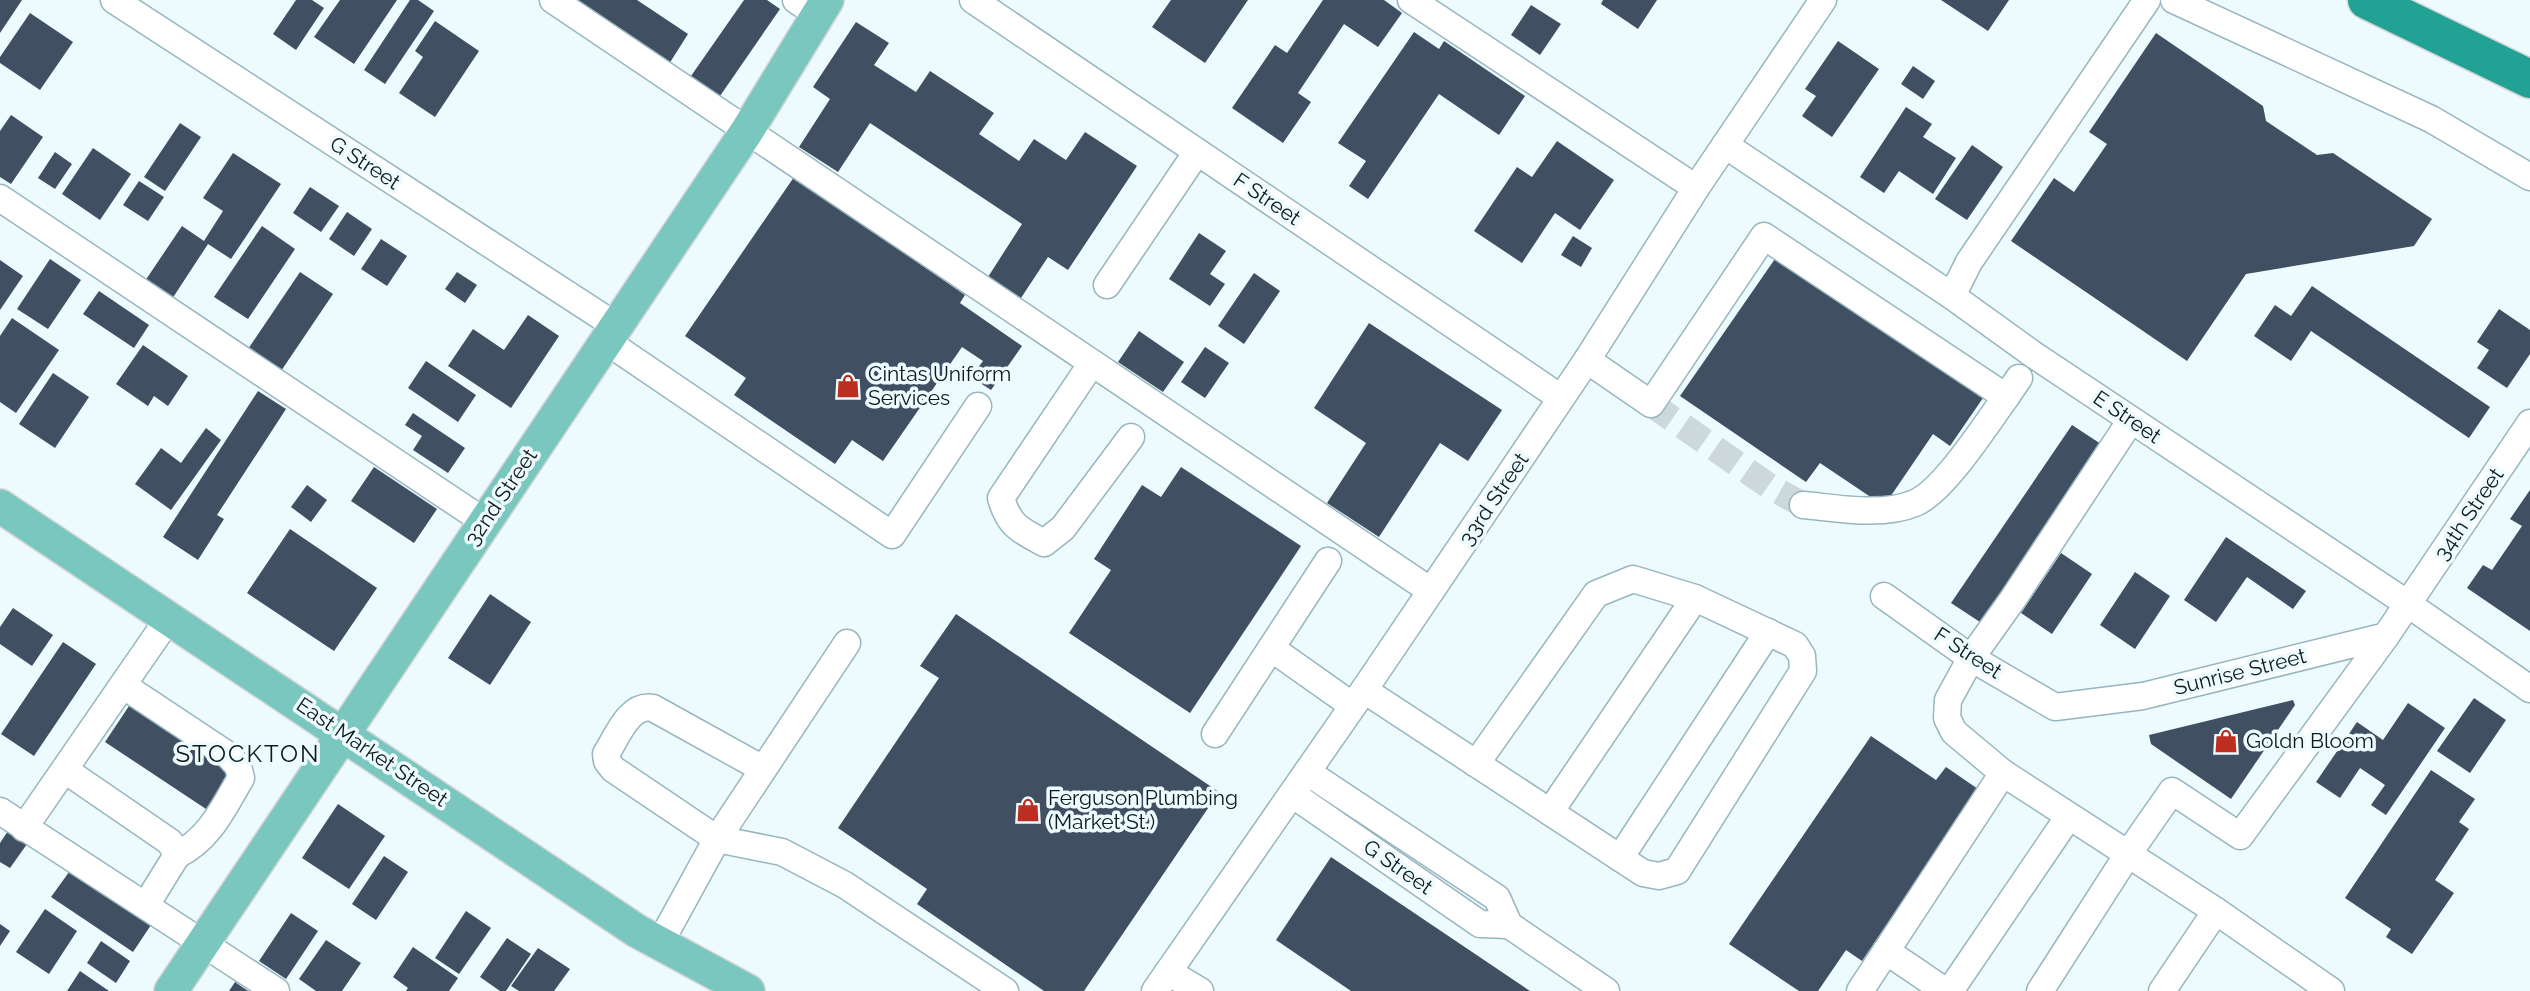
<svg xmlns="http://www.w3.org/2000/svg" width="2530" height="991" font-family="Raleway,sans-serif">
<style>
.building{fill:#404f61}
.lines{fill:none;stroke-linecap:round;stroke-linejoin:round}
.minor-tunnel{stroke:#ccd8dc;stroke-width:26;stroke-dasharray:26 13;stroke-linecap:butt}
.minor-casing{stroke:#97b6bf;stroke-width:29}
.major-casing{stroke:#d4d6d6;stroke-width:36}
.highway-casing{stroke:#d4d6d6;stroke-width:41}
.minor{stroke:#fff;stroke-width:26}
.major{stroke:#7ac7bf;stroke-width:33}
.highway{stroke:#22a294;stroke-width:38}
.labels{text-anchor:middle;stroke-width:7;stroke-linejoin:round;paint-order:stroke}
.street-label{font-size:21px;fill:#0e1a1d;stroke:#edfafe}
.poi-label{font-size:21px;fill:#0e1a1d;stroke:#edfafe;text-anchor:start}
.quarter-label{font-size:24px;letter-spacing:2px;fill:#0e1a1d;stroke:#edfafe}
</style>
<rect width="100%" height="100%" fill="#edfafe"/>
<g class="building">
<path d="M0 0H22L0 33Z"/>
<path d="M296 0H312L324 8 296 50 273 34Z"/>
<path d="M340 0H397L354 64 314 37Z"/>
<path d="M410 0H418L434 11 385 84 364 70Z"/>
<path d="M574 0H637L688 34 669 64Z"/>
<path d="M744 0H767L780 9 720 96 691 76Z"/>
<path d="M1171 0H1248L1205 63 1152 27Z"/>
<path d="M1323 0H1384L1402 13 1378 47 1344 24 1298 93 1311 102 1283 143 1232 108 1275 45 1287 53Z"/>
<path d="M1603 0H1657L1638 29 1601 4Z"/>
<path d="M1941 0H2009L1988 31Z"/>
<path d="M1531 5 1561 24 1540 55 1511 35Z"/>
<path d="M30 13 73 42 40 90 0 63V57Z"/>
<path d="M435 21 479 51 435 117 399 93 423 57 415 51Z"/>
<path d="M856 22 889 43 874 65 916 92 930 71 994 113 979 134 1019 161 1034 139 1066 160 1085 132 1137 166 1068 270 1048 257 1021 298 988 277 1022 224 870 123 838 172 799 147 830 99 813 87Z"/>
<path d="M1414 32 1439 49 1444 41 1525 96 1499 135 1439 94 1368 199 1349 186 1366 161 1338 143Z"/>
<path d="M2156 33 2263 106 2266 121 2317 155 2333 153 2432 219 2414 246 2246 274 2187 361 2011 241 2054 178 2074 192 2107 144 2089 132Z"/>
<path d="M1838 41 1879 69 1832 137 1802 116 1816 96 1805 89Z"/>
<path d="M1913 66 1935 81 1923 99 1901 84Z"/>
<path d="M1906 107 1932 124 1923 137 1956 158 1933 194 1899 171 1884 193 1860 177Z"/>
<path d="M11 115 43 137 11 184 0 177V131Z"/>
<path d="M180 123 201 137 165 191 144 177Z"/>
<path d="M1557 141 1614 180 1580 230 1555 213 1522 263 1474 231 1517 167 1532 177Z"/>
<path d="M1972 145 2003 167 1967 220 1935 199Z"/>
<path d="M93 148 131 174 100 220 62 194Z"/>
<path d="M55 152 72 164 55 189 38 178Z"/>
<path d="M233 153 281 184 231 259 208 244 172 299 145 281 182 226 204 241 223 211 203 198Z"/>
<path d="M794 177 965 295 960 303 1022 346 991 390 971 377 983 361 962 347 883 461 852 440 835 464 734 395 746 378 685 336Z"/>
<path d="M139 181 164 197 148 221 123 205Z"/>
<path d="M310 187 339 206 321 232 293 213Z"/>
<path d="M347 212 372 229 354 256 329 239Z"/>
<path d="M262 226 295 249 248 319 214 297Z"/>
<path d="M1199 233 1226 251 1210 274 1225 284 1210 306 1169 279Z"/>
<path d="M1573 236 1592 248 1581 267 1561 255Z"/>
<path d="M381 239 407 256 387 286 361 269Z"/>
<path d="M1777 256 1983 398 1950 446 1933 434 1884 506 1820 463 1806 482 1680 396Z"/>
<path d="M50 259 81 280 48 329 17 309Z"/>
<path d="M0 260 23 276 0 310Z"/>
<path d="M300 272 333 294 279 374 246 352Z"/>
<path d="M457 272 477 285 465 303 445 289Z"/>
<path d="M1254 273 1280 291 1244 344 1218 326Z"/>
<path d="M2312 286 2490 407 2469 438 2311 331 2291 361 2254 336 2275 305 2291 316Z"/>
<path d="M99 291 149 325 134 348 83 314Z"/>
<path d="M2499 309 2530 330V354L2507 388 2477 368 2489 350 2477 342Z"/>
<path d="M528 315 559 336 511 408 448 366 473 329 504 350Z"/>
<path d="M12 318 59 350 16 413 0 402V336Z"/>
<path d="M1369 323 1502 410 1468 461 1440 443 1379 537 1327 503 1366 443 1314 408Z"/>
<path d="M1139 331 1184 362 1163 392 1118 362Z"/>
<path d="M143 345 188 376 168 406 154 396 148 406 116 384Z"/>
<path d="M1205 347 1229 363 1205 398 1181 382Z"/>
<path d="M426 361 476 395 458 422 408 388Z"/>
<path d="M53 373 89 397 55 448 19 424Z"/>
<path d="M258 391 286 409 217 515 224 519 198 560 163 537Z"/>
<path d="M413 413 465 448 448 473 413 450 422 436 405 425Z"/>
<path d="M2072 425 2104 446 1983 624 1951 603Z"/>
<path d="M206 428 221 440 171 510 135 484 161 448 181 463Z"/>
<path d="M374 467 437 509 414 543 351 501Z"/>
<path d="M1181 467 1301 546 1190 713 1069 633 1111 570 1094 559 1142 485 1161 497Z"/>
<path d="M307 485 327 500 311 522 291 507Z"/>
<path d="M2530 490V631L2467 588 2483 565 2492 570 2522 526 2510 519Z"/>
<path d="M290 529 377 588 334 651 247 593Z"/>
<path d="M2226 537 2306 591 2293 609 2247 577 2216 622 2184 600Z"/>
<path d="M2061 553 2092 574 2052 634 2021 613Z"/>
<path d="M2135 572 2170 596 2135 649 2100 625Z"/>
<path d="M490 594 531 622 490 685 448 658Z"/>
<path d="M13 608 53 635 32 666 0 644V627Z"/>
<path d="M956 614 1219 792 1084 991H1044L917 904 927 889 838 828 939 678 920 666Z"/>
<path d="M63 642 96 664 34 756 1 734Z"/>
<path d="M2474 698 2506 720 2470 773 2437 751Z"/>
<path d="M2293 700 2295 705 2231 799 2151 744 2149 735Z"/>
<path d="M131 703 233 769 206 809 105 742Z"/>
<path d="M2408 703 2445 728 2386 815 2371 805 2385 785 2360 768 2340 798 2316 782 2357 722 2383 740Z"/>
<path d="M1871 736 1936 780 1946 767 1978 789 1862 961 1846 950 1818 991H1799L1729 944Z"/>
<path d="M2431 770 2475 799 2459 822 2469 829 2435 880 2454 893 2412 954 2386 937 2391 929 2345 898Z"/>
<path d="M338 804 385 836 349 889 302 858Z"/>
<path d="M8 831 27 844 10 868 0 862V843Z"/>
<path d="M384 856 408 872 376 920 352 904Z"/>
<path d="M1331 857 1530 991H1351L1276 940Z"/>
<path d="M72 868 153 922 133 952 51 897Z"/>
<path d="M45 909 77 931 49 974 16 952Z"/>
<path d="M466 911 491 928 459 974 435 958Z"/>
<path d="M291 913 318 931 286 979 259 961Z"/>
<path d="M0 924 10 931 0 946Z"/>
<path d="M507 938 531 954 506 991H500L480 977Z"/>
<path d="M326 940 361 963 342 991H316L299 979Z"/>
<path d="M101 941 130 961 116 983 87 963Z"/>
<path d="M413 947 458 978 449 991H406L408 988 393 977Z"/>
<path d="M538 948 570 969 554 991H519L511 986Z"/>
<path d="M80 971 109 991H67Z"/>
<path d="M235 982 248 991H229Z"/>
</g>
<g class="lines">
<path class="minor-tunnel" d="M1651 404 1769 486 1803 505"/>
<g class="minor-casing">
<g id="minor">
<path d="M114 0 616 326"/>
<path d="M553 0 1431 591"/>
<path d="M796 0 818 15"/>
<path d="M973 0 1561 398"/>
<path d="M1411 0 1696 188"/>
<path d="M2174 0 2431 119 2530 177"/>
<path d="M1725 145 1952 296 2034 355 2408 604 2530 689"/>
<path d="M0 198 485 522"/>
<path d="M1107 285 1197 152"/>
<path d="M1952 296 1969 262 2147 0"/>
<path d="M606 341 892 535 978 406"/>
<path d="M1587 360 1651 404 1764 236 2006 397 2019 378"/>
<path d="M1092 363 1001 498C1009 526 1020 530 1044 543L1063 528 1131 437"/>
<path d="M1803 505C1837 508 1882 517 1915 503 1944 491 1987 423 2006 397"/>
<path d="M1884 596 1971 658 2055 707 2143 696 2386 636 2530 423"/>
<path d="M1271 648 1353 706"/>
<path d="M124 686 228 755 238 766 241 778C223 808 210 839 177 855"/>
<path d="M1364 690 1643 873 1659 876 1677 871 1803 671 1802 656 1795 645 1695 598 1633 579 1596 594 1476 764"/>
<path d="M1215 734 1328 561"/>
<path d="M763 769 653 708C629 703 617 737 606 754L607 761 613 769 717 839 782 852 845 885 1005 991"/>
<path d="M65 770 170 842 177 855 146 905"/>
<path d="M1307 772 1497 898 1509 925 1606 991"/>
<path d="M2003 773 2128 854 2040 991"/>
<path d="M1292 794 1480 924 1509 925"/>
<path d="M0 811 276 991"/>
<path d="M1550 812 1695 598"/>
<path d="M24 828 169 618"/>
<path d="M1620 858 1768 632"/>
<path d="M2216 911 2331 991"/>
<path d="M660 943 717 839 847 643"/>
<path d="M1886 951 1945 991"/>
<path d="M1168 972 1200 991"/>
<path d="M1155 991 1364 690 1587 360 1696 188 1823 0"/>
<path d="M1860 991 2003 773 1954 732 1947 718 1948 700 1971 658 2013 599 2131 420"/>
<path d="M1950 991 2069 816"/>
<path d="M2162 991 2216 911 2128 854 2172 791 2240 836 2386 636"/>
</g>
</g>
<g class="major-casing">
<g id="major">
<path d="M0 506 637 931 748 991"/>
<path d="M171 991 747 131 827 0"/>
</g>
</g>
<g class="highway-casing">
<path id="highway" d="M2367 0 2530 79"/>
</g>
<use href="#minor" class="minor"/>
<use href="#major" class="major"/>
<use href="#highway" class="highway"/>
</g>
<defs>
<g id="shop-bare" transform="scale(1.89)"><path d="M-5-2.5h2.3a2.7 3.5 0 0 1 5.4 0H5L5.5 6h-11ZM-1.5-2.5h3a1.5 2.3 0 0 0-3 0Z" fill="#bc2f20" stroke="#edfafe" stroke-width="2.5" paint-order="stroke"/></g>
</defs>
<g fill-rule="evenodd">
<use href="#shop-bare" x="848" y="386"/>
<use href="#shop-bare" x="2226" y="741"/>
<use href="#shop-bare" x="1028" y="810"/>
</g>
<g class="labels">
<g class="street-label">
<text transform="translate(365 163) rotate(33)" y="7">G Street</text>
<text transform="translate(1267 199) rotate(34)" y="7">F Street</text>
<text transform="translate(2127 417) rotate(34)" y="7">E Street</text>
<text transform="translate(501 497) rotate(-56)" y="7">32nd Street</text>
<text transform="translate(1494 499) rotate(-56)" y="7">33rd Street</text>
<text transform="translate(2469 514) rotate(-56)" y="7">34th Street</text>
<text transform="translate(1968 653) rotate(33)" y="7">F Street</text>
<text transform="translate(2240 672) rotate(-14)" y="7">Sunrise Street</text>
<text transform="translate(372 752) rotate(34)" y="7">East Market Street</text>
<text transform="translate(1398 867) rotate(35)" y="7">G Street</text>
</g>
<g class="poi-label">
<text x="868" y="381">Cintas Uniform<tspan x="868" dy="24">Services</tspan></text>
<text x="2246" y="748">Goldn Bloom</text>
<text x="1048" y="805">Ferguson Plumbing<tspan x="1048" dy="24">(Market St.)</tspan></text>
</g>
<g class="quarter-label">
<text x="248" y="762">STOCKTON</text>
</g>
</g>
</svg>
